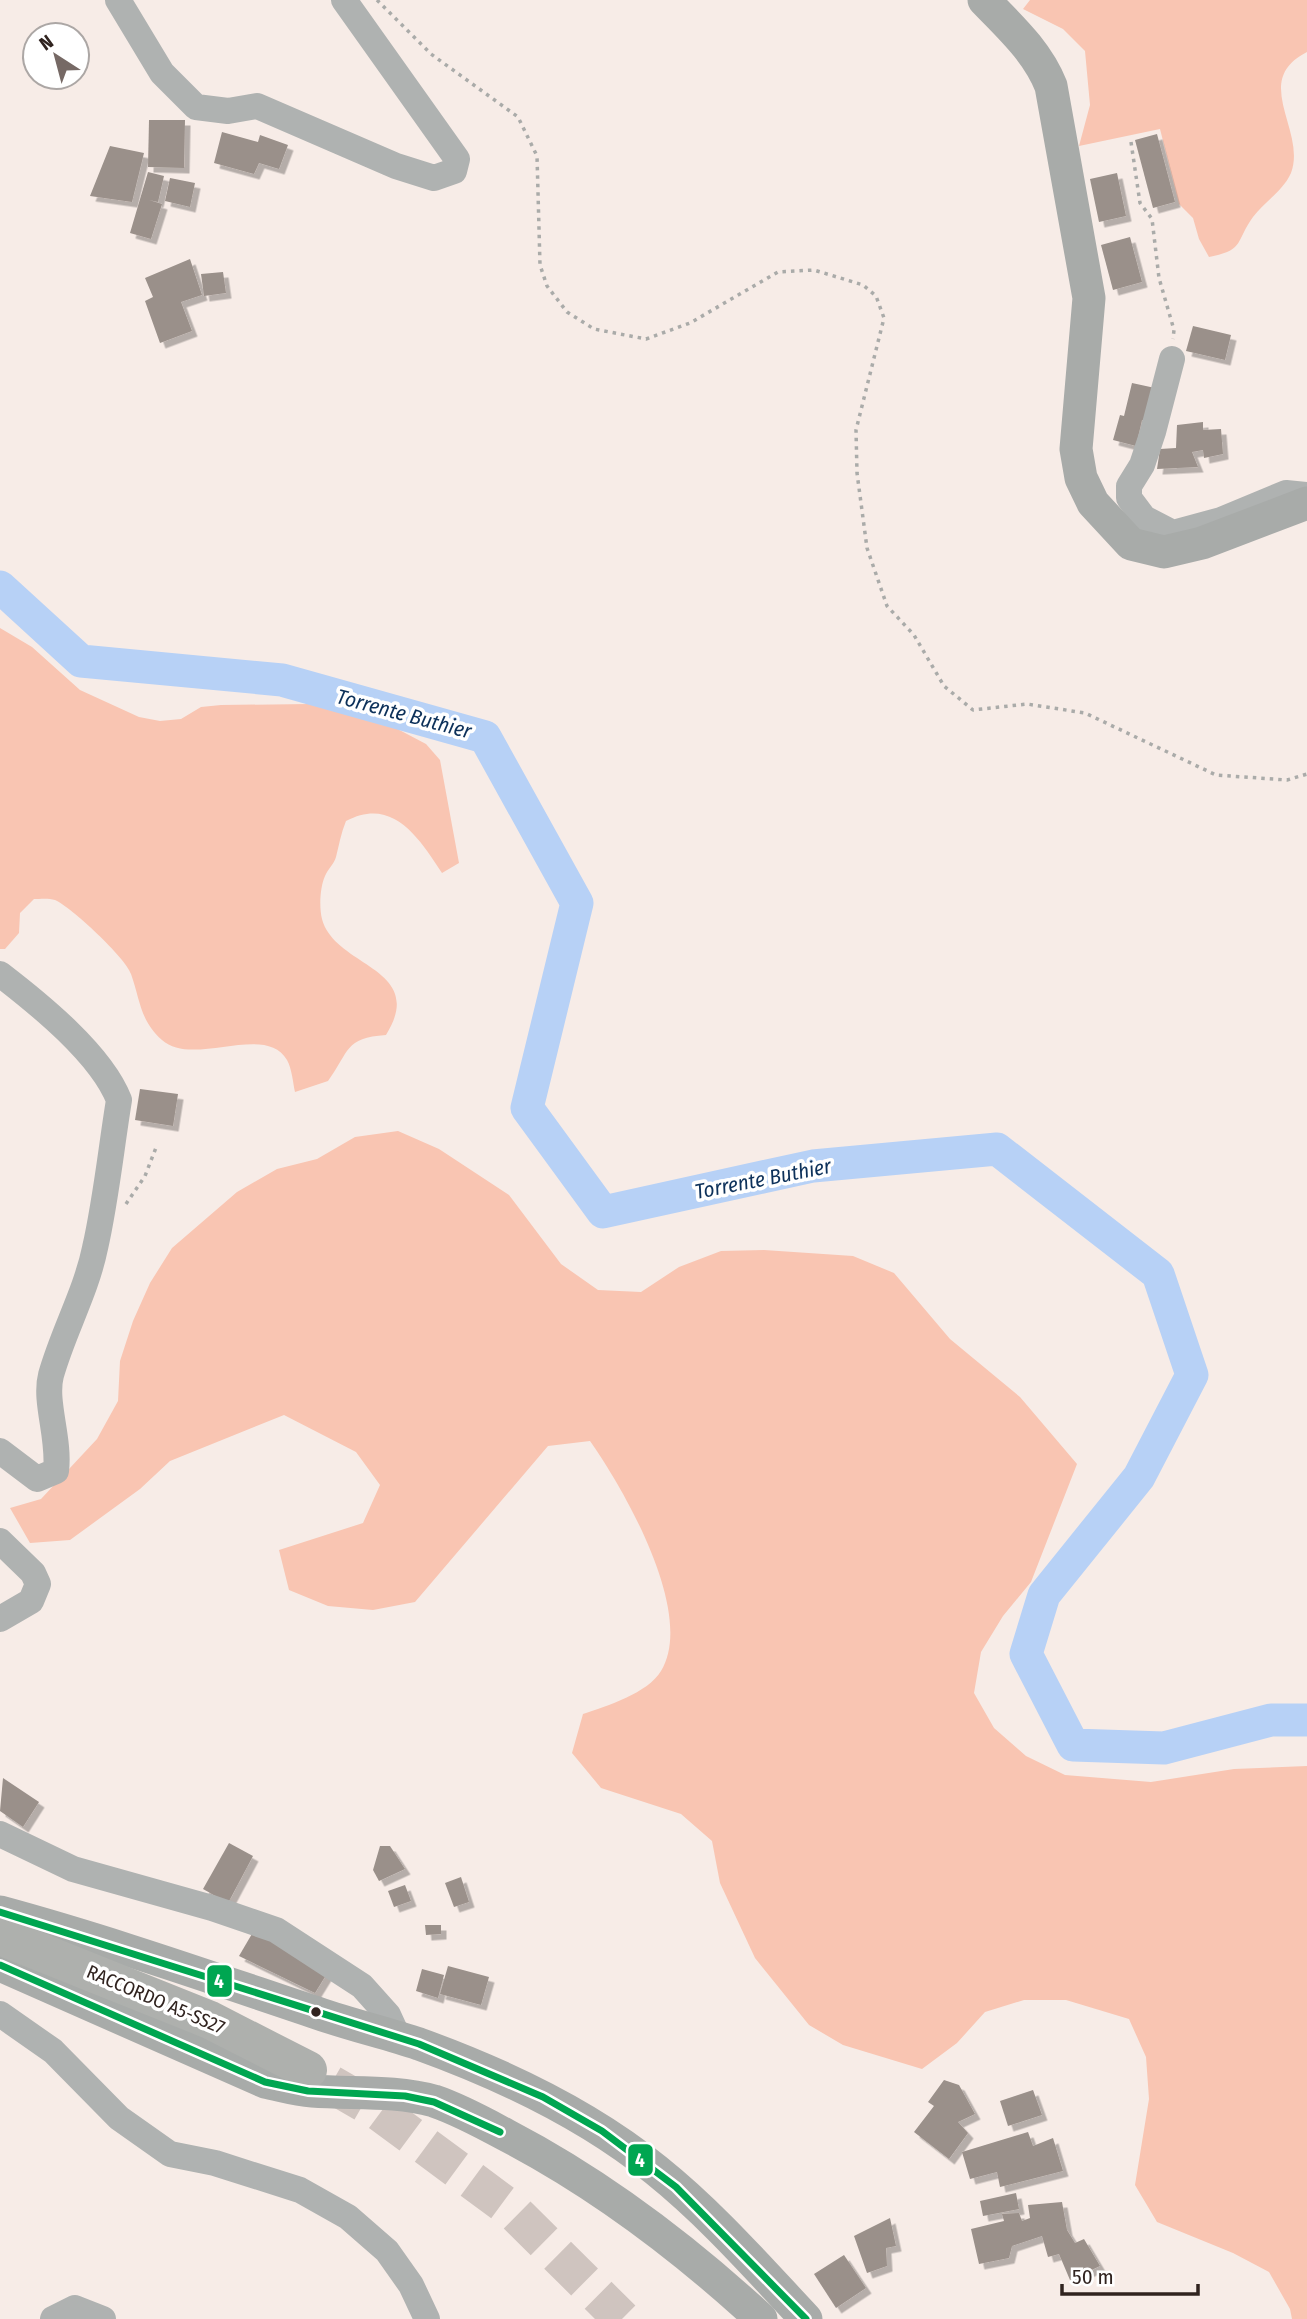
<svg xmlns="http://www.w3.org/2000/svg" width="1307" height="2319" font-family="'Fira Sans Condensed',sans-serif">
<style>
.forest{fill:#f9c5b2}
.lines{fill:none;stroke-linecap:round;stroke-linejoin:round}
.river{stroke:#b7d1f6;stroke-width:33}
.building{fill:#9a908a;filter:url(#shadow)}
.highway-tunnel{stroke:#cfc4bf;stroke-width:38;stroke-dasharray:38 19;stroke-linecap:butt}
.path{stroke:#aaaba9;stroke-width:3.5;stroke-dasharray:3.5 5;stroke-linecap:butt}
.minor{stroke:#afb2b1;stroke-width:26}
.major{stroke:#a8aba9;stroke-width:33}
.highway{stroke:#aeb0ad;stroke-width:38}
.bus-1-casing{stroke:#fff;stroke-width:12}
.bus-1{stroke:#00a651;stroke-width:7}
.bus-dot{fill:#30231f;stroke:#fff;stroke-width:2.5}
.labels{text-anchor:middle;stroke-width:7;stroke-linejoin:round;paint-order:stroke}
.street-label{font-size:19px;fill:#30231f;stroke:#fff}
.water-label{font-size:21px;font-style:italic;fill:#0d315a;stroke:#fff}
.line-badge{stroke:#fff;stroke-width:2.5}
.badge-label{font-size:19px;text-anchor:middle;font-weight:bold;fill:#fff}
</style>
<defs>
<filter id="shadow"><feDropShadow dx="5.5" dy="5.5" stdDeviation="0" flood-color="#0004"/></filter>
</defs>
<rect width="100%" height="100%" fill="#f7ece7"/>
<g class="forest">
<path d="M1030 0H1307V52C1250 81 1307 130 1291 173 1283 191 1265 201 1253 217 1235 242 1245 250 1209 257L1199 239 1193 218 1179 204 1160 129 1079 146 1090 105 1085 51 1063 29 1023 9Z"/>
<path d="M0 628 32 647 80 690 139 717 160 721 181 719 201 707 221 705 309 704 388 724 426 744 440 760 459 863 442 873C419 838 393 796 346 821 341 833 339 845 336 857 334 864 328 869 325 876 320 887 319 907 322 919 335 968 428 967 386 1035 344 1038 350 1051 328 1081L295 1092C293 1083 292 1069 287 1060 265 1022 193 1068 162 1040 140 1021 140 999 131 974 126 958 71 907 55 900 49 898 40 899 34 899L20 913 19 933 5 949H0Z"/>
<path d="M398 1131 439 1149 509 1195 561 1264 598 1290 641 1292 679 1267 721 1251 764 1250 853 1256 894 1273 950 1339 1020 1397 1077 1464 1031 1582 1003 1616 981 1652 974 1693 994 1728 1026 1756 1065 1775 1151 1782 1234 1769 1307 1766V2319H1292L1290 2309 1269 2272 1233 2253 1157 2222 1135 2185 1149 2099 1146 2057 1129 2019 1066 2000H1024L985 2012 957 2043 922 2069 843 2045 809 2025 755 1958 720 1883 712 1841 681 1814 601 1788 572 1753 583 1714C607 1706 648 1693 661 1671 696 1614 624 1489 590 1441L548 1446 415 1602 373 1610 328 1606 289 1590 279 1550 363 1523 380 1485 356 1452 284 1415 170 1461 140 1489 70 1540 30 1543 10 1508 41 1499 97 1439 118 1401 120 1361 133 1321 150 1283 172 1248 237 1192 277 1169 317 1159 355 1137Z"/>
</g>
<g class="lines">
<path class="river" d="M0 587 81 661 282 680 485 737 577 903 527 1108 603 1212 813 1166 997 1149 1158 1274 1192 1375 1139 1477 1044 1595 1026 1654 1073 1745 1164 1748 1271 1720H1307"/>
</g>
<g class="building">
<path d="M149 120H185L184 168 148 167Z"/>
<path d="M222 132 258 142 260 135 288 145 279 169 259 163 254 174 214 163Z"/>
<path d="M1157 134 1175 202 1153 208 1135 140Z"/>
<path d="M110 146 144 153 132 202 90 196Z"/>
<path d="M148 172 164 176 158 202 149 200 162 204 151 239 130 233Z"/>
<path d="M1117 173 1126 216 1099 222 1090 179Z"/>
<path d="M170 178 195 183 190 207 165 201Z"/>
<path d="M1130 237 1142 282 1113 290 1101 245Z"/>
<path d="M190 259 202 295 181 302 192 331 160 343 145 301 153 297 145 278Z"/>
<path d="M223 272 226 293 204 296 201 274Z"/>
<path d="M1193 326 1231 335 1225 360 1186 351Z"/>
<path d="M1132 383 1155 388 1149 421 1142 420 1136 446 1113 440 1120 415 1124 416Z"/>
<path d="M1203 422V430L1221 429 1223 454 1204 458 1203 450 1192 452 1198 467 1157 469 1160 449 1176 448 1177 425Z"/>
<path d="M140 1089 178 1094 173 1126 135 1120Z"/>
<path d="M3 1778 39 1802 23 1827 0 1811Z"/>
<path d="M229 1843 253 1856 228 1903 203 1889Z"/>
<path d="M380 1846H390L405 1869 379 1881 373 1870Z"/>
<path d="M461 1877 469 1902 454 1907 445 1883Z"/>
<path d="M405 1885 411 1901 394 1907 388 1891Z"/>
<path d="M425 1925H441V1934L426 1935Z"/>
<path d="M256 1927 331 1967 315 1993 239 1956Z"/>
<path d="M448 1966 489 1977 481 2005 440 1994Z"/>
<path d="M422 1969 444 1975 438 1998 416 1991Z"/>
<path d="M944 2080 959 2085 975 2114 958 2122 968 2133 949 2159 914 2132 934 2106 928 2102Z"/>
<path d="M1033 2090 1042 2115 1008 2126 1000 2101Z"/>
<path d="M1028 2132 1033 2146 1053 2138 1063 2171 1000 2187 997 2172 970 2179 962 2152Z"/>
<path d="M1016 2193 1019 2209 983 2216 980 2201Z"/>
<path d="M1062 2202 1067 2230 1075 2243 1084 2239 1100 2266 1070 2280 1059 2254 1048 2257 1042 2236 1012 2246 1009 2258 979 2264 971 2229 1004 2221 1002 2214 1019 2213 1022 2221 1030 2218 1028 2205Z"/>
<path d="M890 2218 896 2246 886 2248 887 2266 867 2273 854 2236Z"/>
<path d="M844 2255 866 2288 836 2308 814 2274Z"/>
</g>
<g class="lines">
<path class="highway-tunnel" d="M331 2084 378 2111 512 2210 622 2319"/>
<g class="path">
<path d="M377 0 431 54 518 117 537 156 540 265 547 286 567 312 594 329 646 339 690 323 778 272 814 270 863 285 876 296 884 318 856 430 857 473 867 548 887 606 914 635 944 686 973 710 1027 704 1085 713 1216 775 1287 780 1307 774"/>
<path d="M1131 142 1140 203 1152 219 1159 278 1174 330 1173 339"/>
<path d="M126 1204 145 1176 157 1145"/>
</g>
<g class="minor">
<path d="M118 0 162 73 196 107 228 111 257 106 396 166 434 178 454 171 457 159 344 0"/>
<path d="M1172 359 1153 432 1142 465 1129 486V498L1144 518 1173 533 1221 520 1286 493 1307 495"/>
<path d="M0 974C39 1004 101 1054 119 1100 111 1149 106 1200 95 1248 86 1292 63 1332 51 1375 44 1402 60 1438 56 1471L37 1479 0 1451"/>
<path d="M0 1541 33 1573 38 1584 31 1601 0 1619"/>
<path d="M0 1834 73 1869 212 1908 276 1930 362 1986 388 2015 399 2039"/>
<path d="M0 2014 53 2051 119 2118 170 2154 215 2163 300 2190 348 2217 387 2251 411 2285 427 2319"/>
<path d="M53 2319 75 2308 103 2319"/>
</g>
<g class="major">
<path d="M984 0C1010 27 1037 51 1051 86L1089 298 1076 449 1081 478 1093 503 1131 544 1164 552 1202 543 1307 503"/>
<path d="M0 1912C107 1941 212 1978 317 2013 351 2025 386 2033 419 2044 502 2074 587 2114 656 2170 711 2214 758 2268 806 2319"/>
<path d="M0 1965 265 2082C280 2085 296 2090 312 2091 351 2094 396 2090 434 2101 458 2109 484 2123 506 2135 600 2184 684 2248 761 2319"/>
</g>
<path class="highway" d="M0 1936 210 2020 308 2070"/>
<g class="bus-1-casing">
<g id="bus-1">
<path d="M0 1912 419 2044 543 2097 602 2131 676 2187 806 2319"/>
<path d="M0 1965 265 2082 308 2091 405 2096 434 2102 500 2132"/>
</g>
</g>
<use href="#bus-1" class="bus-1"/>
</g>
<circle class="bus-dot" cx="316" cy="2012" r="6"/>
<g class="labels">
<g class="street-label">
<text transform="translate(156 1999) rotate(23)" y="7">RACCORDO A5-SS27</text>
</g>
<g class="water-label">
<text transform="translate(404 714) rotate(15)" y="7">Torrente Buthier</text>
<text transform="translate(763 1179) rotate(-11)" y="7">Torrente Buthier</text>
</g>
</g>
<g class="line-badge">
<rect x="206" y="1964" width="27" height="34" rx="7" fill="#00a651"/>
<rect x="627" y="2143" width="27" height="34" rx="7" fill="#00a651"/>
</g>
<g class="badge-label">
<text x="219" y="1988">4</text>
<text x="640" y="2167">4</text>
</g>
<g transform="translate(56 56) rotate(324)"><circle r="33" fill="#ffffff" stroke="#aca7a5" stroke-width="2"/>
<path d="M0-5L12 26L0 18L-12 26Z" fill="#766965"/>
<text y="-10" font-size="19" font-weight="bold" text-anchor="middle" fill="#30231f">N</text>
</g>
<path d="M1062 2284v10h136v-10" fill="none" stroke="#30231f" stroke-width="3.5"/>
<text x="1072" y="2284" font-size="21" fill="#30231f" stroke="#ffffff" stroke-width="5" paint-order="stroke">50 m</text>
</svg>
